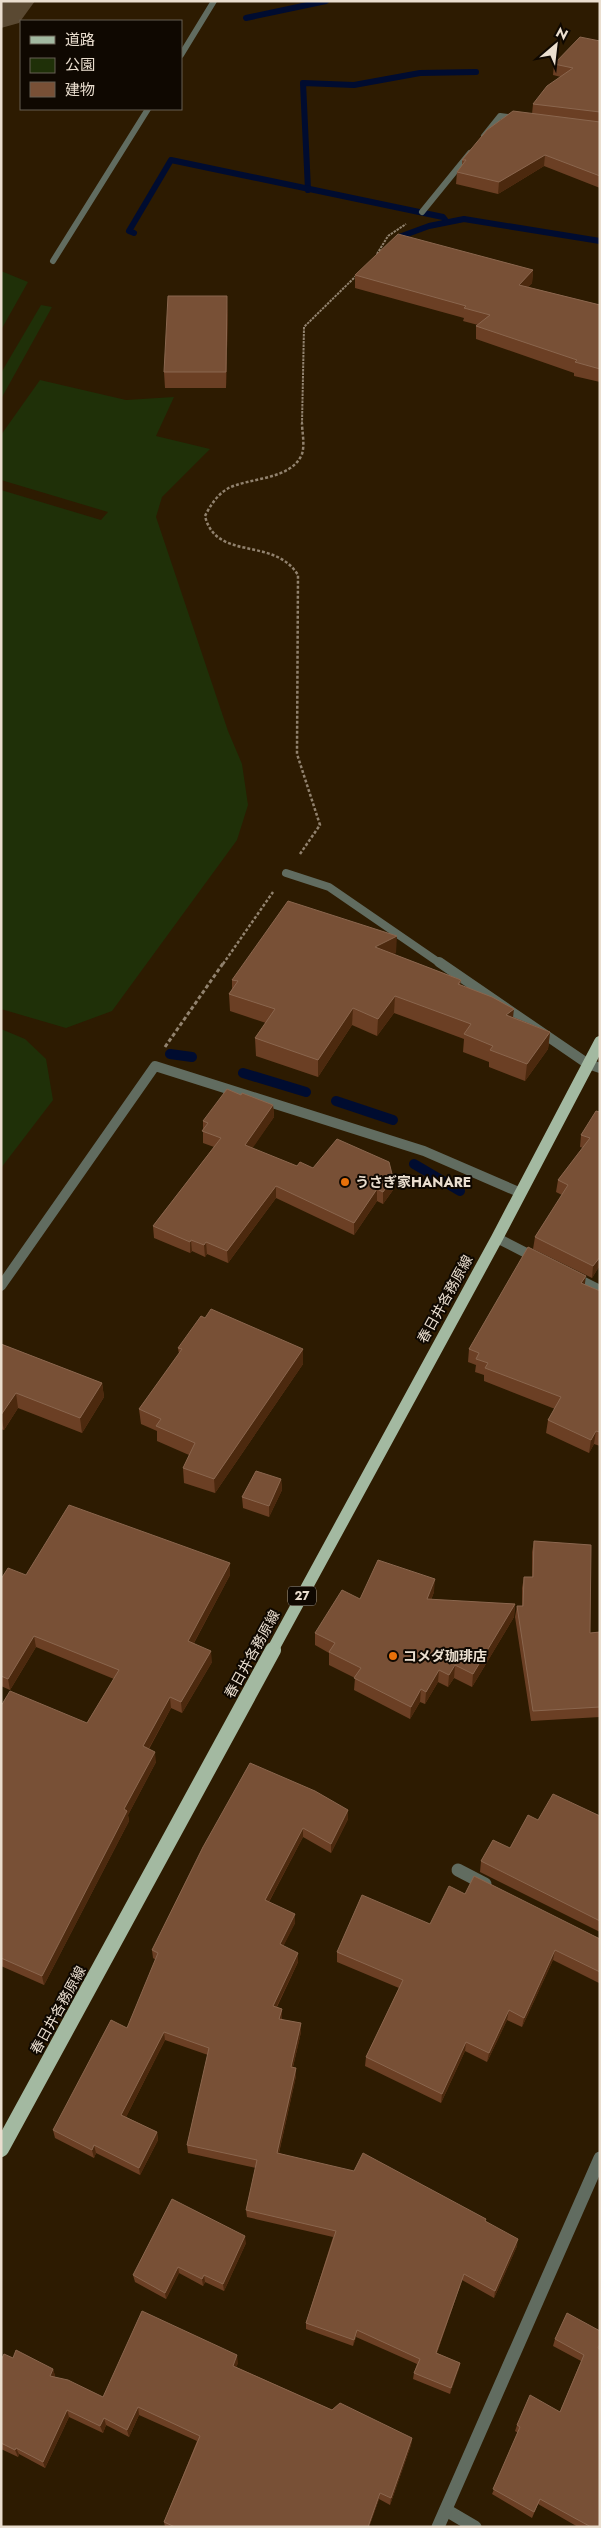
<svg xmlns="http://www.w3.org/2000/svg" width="601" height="2528" font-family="Jost,'Noto Sans JP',sans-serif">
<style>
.green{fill:#1f3008}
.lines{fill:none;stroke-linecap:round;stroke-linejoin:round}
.stream-far1{stroke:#000c30;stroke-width:6}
.stream{stroke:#000c30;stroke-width:10}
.taxiway{fill:#5a4932;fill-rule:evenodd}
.path-far2{stroke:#91826e;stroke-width:2;stroke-dasharray:2.5 1;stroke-linecap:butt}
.path-far1{stroke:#91826e;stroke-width:2.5;stroke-dasharray:3 2;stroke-linecap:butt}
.path{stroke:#91826e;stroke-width:3;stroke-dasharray:4 2.5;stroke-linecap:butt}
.service{stroke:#616c60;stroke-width:6}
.minor-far3{stroke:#616c60;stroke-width:6}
.minor-far2{stroke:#616c60;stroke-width:8}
.minor-far1{stroke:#616c60;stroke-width:10}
.minor{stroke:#616c60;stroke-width:13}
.tertiary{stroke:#616c60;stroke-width:13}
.primary-far1{stroke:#a3b9a1;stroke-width:12}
.primary{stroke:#a3b9a1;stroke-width:16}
.wall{fill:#6b3f24}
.shaded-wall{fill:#4c290e}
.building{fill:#785036;stroke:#8a664e}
.food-dot{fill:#e8710a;stroke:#0f0801;stroke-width:2}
.labels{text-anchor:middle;stroke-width:4;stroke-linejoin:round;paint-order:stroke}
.shield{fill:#0f0801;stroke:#a89e91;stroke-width:1}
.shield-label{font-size:12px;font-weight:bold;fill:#eadecf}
.poi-label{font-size:14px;font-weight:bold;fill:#eadecf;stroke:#0f0801;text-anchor:start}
.street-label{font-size:14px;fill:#eadecf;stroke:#0f0801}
</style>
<rect width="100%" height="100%" fill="#2d1b01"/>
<g class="green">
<path d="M1 271 28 282 1 330Z"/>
<path d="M41 305 52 307 1 399V373Z"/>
<path d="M40 380 126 400 174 397 156 436 210 449 162 497 156 517 228 731 242 764 248 805 237 840 112 1011 66 1028 1 1009V490L101 520 108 512 1 480V435Z"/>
<path d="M1 1029 25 1039 46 1059 53 1100 1 1168Z"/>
</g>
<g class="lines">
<g class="stream-far1">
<path d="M246 18 326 1"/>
<path d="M308 190 303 83 354 85 420 73 476 72"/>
<path d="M134 233 129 231 171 160 443 217 446 221"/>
<path d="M399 237 429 226 464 219 600 241"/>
</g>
<g class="stream">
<path d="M170 1054 192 1057"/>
<path d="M243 1073 306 1092"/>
<path d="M336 1101 393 1120"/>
<path d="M414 1164 460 1191"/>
</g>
<path class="taxiway" d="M1 1H35L19 23 1 28Z"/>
<g class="path-far2">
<path d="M377 254 388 236 406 224"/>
<path d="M302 424 304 327 357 275"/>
</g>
<g class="path-far1">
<path d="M300 854 320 825 297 754 298 575C274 536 216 562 205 516 210 506 217 495 227 489 248 477 291 481 302 454 305 445 302 431 302 423"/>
<path d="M223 964 273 892"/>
</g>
<path class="path" d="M165 1047 224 962"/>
<g class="service">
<path d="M181 55 214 1"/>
<path d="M53 261 148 109"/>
</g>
<g class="minor-far3">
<path d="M484 136 500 116 517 118"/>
<path d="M422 212 470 153"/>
</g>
<path class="minor-far2" d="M286 873 329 887 441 964"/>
<g class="minor-far1">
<path d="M439 962 588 1064 600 1068"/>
<path d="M497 1238 536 1258"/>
<path d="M574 1277 600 1290"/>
<path d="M1 1286 155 1066 424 1151 521 1193"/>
</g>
<g class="minor">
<path d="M458 1870 485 1884"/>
<path d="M446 2510 475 2527"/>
</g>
<path class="tertiary" d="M438 2527 600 2158"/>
<path class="primary-far1" d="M272 1651 497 1238 600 1042"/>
<path class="primary" d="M1 2149 273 1650"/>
</g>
<g class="wall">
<path d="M600 41V188L544 166 498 194 456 184 457 172 462 166V160L532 114 533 104 561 77 553 75 554 64Z"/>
<path d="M533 270 532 283 528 287 600 305V382L574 376V373L476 339V326L478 325 463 321 464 318 355 288V275Z"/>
<path d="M228 312 226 388H165L164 372Z"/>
<path d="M396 953 393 954 461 980 460 985 513 1017 550 1032 548 1049 525 1081 489 1067V1062L463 1052 464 1039 394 1013 377 1036 352 1025 318 1077 256 1056 255 1038 266 1023 230 1011 229 994 232 989V980Z"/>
<path d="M241 1095 273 1105 274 1117 252 1148 297 1166 393 1178V1190L383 1204 377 1201 354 1235 276 1198 228 1263 207 1254 205 1257 192 1251 190 1253 154 1238 153 1226 214 1147 203 1143V1121Z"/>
<path d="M600 1112V1265L592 1278 533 1249 535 1237 562 1195 556 1192 558 1180 583 1148 580 1147 581 1135Z"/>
<path d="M585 1285 600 1291V1446L594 1444 589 1453 546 1433 548 1420 555 1409 484 1381V1375L475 1372 476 1365 468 1362 469 1349Z"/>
<path d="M1 1344 102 1383 104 1397 82 1433 18 1408 4 1430 1 1429Z"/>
<path d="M178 1348 303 1349V1364L215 1493 184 1483 183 1468 189 1455 157 1441V1431L141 1424 139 1409 179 1354Z"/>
<path d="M281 1479 282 1490 269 1517 243 1508 242 1497Z"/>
<path d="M534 1541 590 1633 600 1632V1717L531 1721 515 1617 517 1606H522V1588L524 1577H532V1552Z"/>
<path d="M26 1575H230L194 1643 212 1662 182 1713 171 1708 149 1749 156 1762 128 1815 129 1821 44 1985 1 1966V1706L87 1723 114 1679 36 1647 10 1690 1 1686V1579Z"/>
<path d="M434 1592 431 1600 515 1604 514 1617 472 1687 454 1678 448 1687 438 1682 425 1704 420 1702 410 1719 354 1690 355 1678 329 1665V1653L315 1645V1633L360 1599Z"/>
<path d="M600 1816V1932L480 1872 481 1861 510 1848 538 1820Z"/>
<path d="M348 1819 331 1853 303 1837 269 1902 295 1923 283 1946 298 1962 277 2007 282 2009V2020L301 2023V2032L293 2067 296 2076 279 2153 486 2219 485 2221 517 2246 494 2298 462 2280 437 2353 460 2363 450 2394 413 2379 414 2373 417 2364 356 2337 353 2346 306 2329V2323L333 2237 247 2217 246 2210 256 2168 188 2153 187 2145 208 2055 165 2040 126 2117 157 2132 158 2140 140 2175 96 2153 94 2158 55 2138 53 2130 127 2028 156 1960 153 1958 152 1950 203 1847Z"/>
<path d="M465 1894 600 1939V1982L599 1983 553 1960 522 2027 507 2020 487 2062 465 2051 441 2103 365 2066 366 2057 399 1988 337 1962V1952L430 1924Z"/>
<path d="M246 2243 224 2291 205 2282 203 2286 179 2273 166 2299 135 2282 133 2275Z"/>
<path d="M555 2339 598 2348 600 2527H578L538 2504 532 2518 492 2494 518 2433 515 2431 517 2425 560 2412 581 2361 553 2346Z"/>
<path d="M13 2358 53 2369 55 2376V2377L103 2397 238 2363 236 2367 332 2410 412 2438 411 2445 390 2505 379 2499 369 2527H165L164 2522 197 2441 139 2415 129 2437 106 2425 103 2433 69 2417 45 2468 19 2454 18 2457 1 2449V2360Z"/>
</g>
<g class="shaded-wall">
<path d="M545 155 544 166 498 194 499 182Z"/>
<path d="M533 270 532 283 518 298 519 285Z"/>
<path d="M227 296 228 312 226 388V372Z"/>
<path d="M397 936 396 953 374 965 375 947Z"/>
<path d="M395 996 394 1013 377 1036 378 1019Z"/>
<path d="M353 1008 352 1025 318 1077V1060Z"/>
<path d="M514 1009 512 1026 506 1015Z"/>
<path d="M550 1032 548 1049 525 1081 527 1064Z"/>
<path d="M273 1105 274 1117 246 1158 245 1145Z"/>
<path d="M393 1178V1190L383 1204V1192Z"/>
<path d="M276 1186V1198L228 1263 227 1251Z"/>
<path d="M377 1189V1201L354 1235V1223Z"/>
<path d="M191 1240 192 1251 190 1253V1242Z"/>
<path d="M206 1242 207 1254 205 1257 204 1245Z"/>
<path d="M600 1257V1265L592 1278 593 1266Z"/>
<path d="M586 1276 584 1290 581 1283Z"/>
<path d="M303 1349V1364L215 1493 214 1479Z"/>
<path d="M102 1383 104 1397 82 1433 80 1418Z"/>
<path d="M16 1393 18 1408 4 1430 1 1415Z"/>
<path d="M596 1431 594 1444 589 1453 591 1440Z"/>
<path d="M281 1479 282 1490 269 1517V1506Z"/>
<path d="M230 1563V1575L189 1652 188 1641Z"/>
<path d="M435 1579 434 1592 426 1612 427 1599Z"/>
<path d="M515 1604 514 1617 472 1687 473 1674Z"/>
<path d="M34 1636 36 1647 10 1690 8 1679Z"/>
<path d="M211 1651 212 1662 182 1713 181 1702Z"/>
<path d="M455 1665 454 1678 448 1687 449 1675Z"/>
<path d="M439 1670 438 1682 425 1704 426 1692Z"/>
<path d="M421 1689 420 1702 410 1719 411 1707Z"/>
<path d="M170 1697 171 1708 144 1757 143 1746Z"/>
<path d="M155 1752 156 1762 128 1815 129 1821 44 1985 42 1976 124 1809Z"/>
<path d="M348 1810V1819L331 1853V1844Z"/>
<path d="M303 1828V1837L265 1909V1900Z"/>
<path d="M295 1914V1923L280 1953V1944Z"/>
<path d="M555 1950 553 1960 522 2027 524 2018Z"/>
<path d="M298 1953V1962L273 2014V2006Z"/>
<path d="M282 2009V2017L279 2028V2019Z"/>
<path d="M509 2010 507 2020 487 2062 489 2053Z"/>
<path d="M301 2023V2032L291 2075V2067Z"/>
<path d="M164 2032 165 2040 123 2123 121 2115Z"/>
<path d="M466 2042 465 2051 441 2103 442 2094Z"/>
<path d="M296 2068V2076L277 2161V2153Z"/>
<path d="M157 2132 158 2140 140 2175 139 2168Z"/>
<path d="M94 2145 96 2153 94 2158 92 2150Z"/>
<path d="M245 2236 246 2243 224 2291 223 2284Z"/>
<path d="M518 2239 517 2246 494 2298 495 2291Z"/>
<path d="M178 2267 179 2273 166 2299 165 2293Z"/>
<path d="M464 2274 462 2280 435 2359 436 2353Z"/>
<path d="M204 2275 205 2282 203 2286 202 2279Z"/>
<path d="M357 2330 356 2337 353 2346 354 2340Z"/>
<path d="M237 2355 238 2363 233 2373V2366Z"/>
<path d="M460 2363 459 2369 450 2394 451 2388Z"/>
<path d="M53 2369 55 2376 52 2384 50 2376Z"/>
<path d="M138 2407 139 2415 129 2437 127 2430Z"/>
<path d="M67 2410 69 2417 45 2468 43 2462Z"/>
<path d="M104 2418 106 2425 103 2433 100 2426Z"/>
<path d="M412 2438 411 2445 390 2505 391 2498Z"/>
<path d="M16 2448 19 2454 18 2457 15 2450Z"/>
<path d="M380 2493 379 2499 369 2527H368Z"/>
</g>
<g class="building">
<path d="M580 37 600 41V112L533 104 547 86 573 68 554 64Z"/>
<path d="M513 111 600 122V176L545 155 499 182 457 172 466 160H462L487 130Z"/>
<path d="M398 234 533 270 519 285 600 305V369L575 362 577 360 476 326 490 315 464 308 466 306 355 275Z"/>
<path d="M168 296H227L226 372H164Z"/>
<path d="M288 901 397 936 375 947 461 980 458 984 492 997 514 1009 506 1015 550 1032 527 1064 490 1050 493 1046 464 1034 471 1024 395 996 378 1019 353 1008 318 1060 255 1038 275 1009 229 994 238 981 232 980Z"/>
<path d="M227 1089 241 1095 242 1093 273 1105 245 1145 297 1166 300 1162 313 1168 337 1139 389 1162 393 1178 383 1192 377 1189 354 1223 276 1186 227 1251 206 1242 204 1245 191 1240 190 1242 153 1226 221 1138 202 1131 208 1123 203 1121Z"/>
<path d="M596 1111 600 1112V1257L593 1266 535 1237 568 1185 558 1180 590 1138 581 1135Z"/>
<path d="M528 1247 586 1276 581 1283 600 1291V1432L596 1431 591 1440 548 1420 561 1397 485 1368 488 1363 476 1359 479 1353 469 1349Z"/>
<path d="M211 1309 303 1349 214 1479 183 1468 195 1443 156 1426 161 1419 139 1409 182 1349 178 1348 201 1316 205 1318Z"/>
<path d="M1 1344 102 1383 80 1418 16 1393 1 1415Z"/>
<path d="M256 1471 281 1479 269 1506 242 1497Z"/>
<path d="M69 1505 230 1563 188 1641 211 1651 181 1702 170 1697 143 1746 155 1752 124 1809 127 1811 42 1976 1 1958V1706L10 1691 87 1723 119 1670 34 1636 8 1679 1 1676V1579L8 1568 26 1575Z"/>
<path d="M534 1541 591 1545 590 1633 600 1632V1707L533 1711 517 1606H523L524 1577H533Z"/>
<path d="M378 1560 435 1579 427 1599 515 1604 473 1674 455 1665 449 1675 439 1670 426 1692 421 1689 411 1707 354 1678 361 1668 329 1652 335 1643 315 1633 342 1590 360 1599Z"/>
<path d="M250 1763 315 1791 348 1810 331 1844 303 1828 265 1900 295 1914 280 1944 298 1953 273 2006 282 2009 279 2019 301 2023 291 2067 296 2068 277 2153 354 2171 363 2153 486 2219 485 2221 518 2239 495 2291 464 2274 436 2353 460 2363 451 2388 414 2373 420 2359 357 2330 354 2340 306 2323 336 2231 246 2210 257 2160 187 2145 209 2048 164 2032 121 2115 157 2132 139 2168 94 2145 92 2150 53 2130 111 2020 127 2028 158 1953 152 1950 203 1847Z"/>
<path d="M553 1794 600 1816V1921L481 1861 493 1840 510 1848 528 1815 538 1820Z"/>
<path d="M474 1876 600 1939V1972L555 1950 524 2018 509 2010 489 2053 466 2042 442 2094 366 2057 403 1980 337 1952 362 1895 430 1924 449 1886 465 1894Z"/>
<path d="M172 2199 245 2236 223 2284 204 2275 202 2279 178 2267 165 2293 133 2275Z"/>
<path d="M142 2311 237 2355 233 2366 332 2410 340 2403 412 2438 391 2498 380 2493 368 2527H175L164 2522 200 2436 138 2407 127 2430 104 2418 100 2426 67 2410 43 2462 16 2448 15 2450 1 2443V2360L4 2354 13 2358 16 2350 53 2369 50 2376 68 2380 103 2397Z"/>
<path d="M567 2313 600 2331V2344L598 2348 600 2349V2527H591L540 2499 534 2512 493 2489 520 2427 517 2425 530 2395 560 2412 584 2355 555 2339Z"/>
</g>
<g class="food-dot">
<circle cx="345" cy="1182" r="5"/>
<circle cx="393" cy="1656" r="5"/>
</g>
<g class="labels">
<rect class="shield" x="288" y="1586.5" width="28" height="19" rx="4"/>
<g class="shield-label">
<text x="302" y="1600">27</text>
</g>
<g class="poi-label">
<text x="355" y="1187">うさぎ家HANARE</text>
<text x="403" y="1661">コメダ珈琲店</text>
</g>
<g class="street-label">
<text transform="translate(445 1299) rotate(-61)" y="5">春日井各務原線</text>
<text transform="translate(252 1654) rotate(-61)" y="5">春日井各務原線</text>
<text transform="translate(58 2010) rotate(-61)" y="5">春日井各務原線</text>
</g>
</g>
<rect width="601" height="2528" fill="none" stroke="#eadecf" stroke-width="5"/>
<rect x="20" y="20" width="162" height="90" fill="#0f0801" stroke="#675e53"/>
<rect x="30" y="36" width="25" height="8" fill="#a3b9a1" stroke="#675e53"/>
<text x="65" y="45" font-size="15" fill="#eadecf">道路</text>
<rect x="30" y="58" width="25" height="15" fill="#1f3008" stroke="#675e53"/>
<text x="65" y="70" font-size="15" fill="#eadecf">公園</text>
<rect x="30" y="82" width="25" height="15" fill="#785036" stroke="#675e53"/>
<text x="65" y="95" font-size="15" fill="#eadecf">建物</text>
<g transform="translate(556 45) rotate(28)" stroke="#0f0801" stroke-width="4" paint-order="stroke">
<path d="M0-4L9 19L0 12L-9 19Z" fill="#eadecf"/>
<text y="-8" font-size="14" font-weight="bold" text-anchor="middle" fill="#eadecf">N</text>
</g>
</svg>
